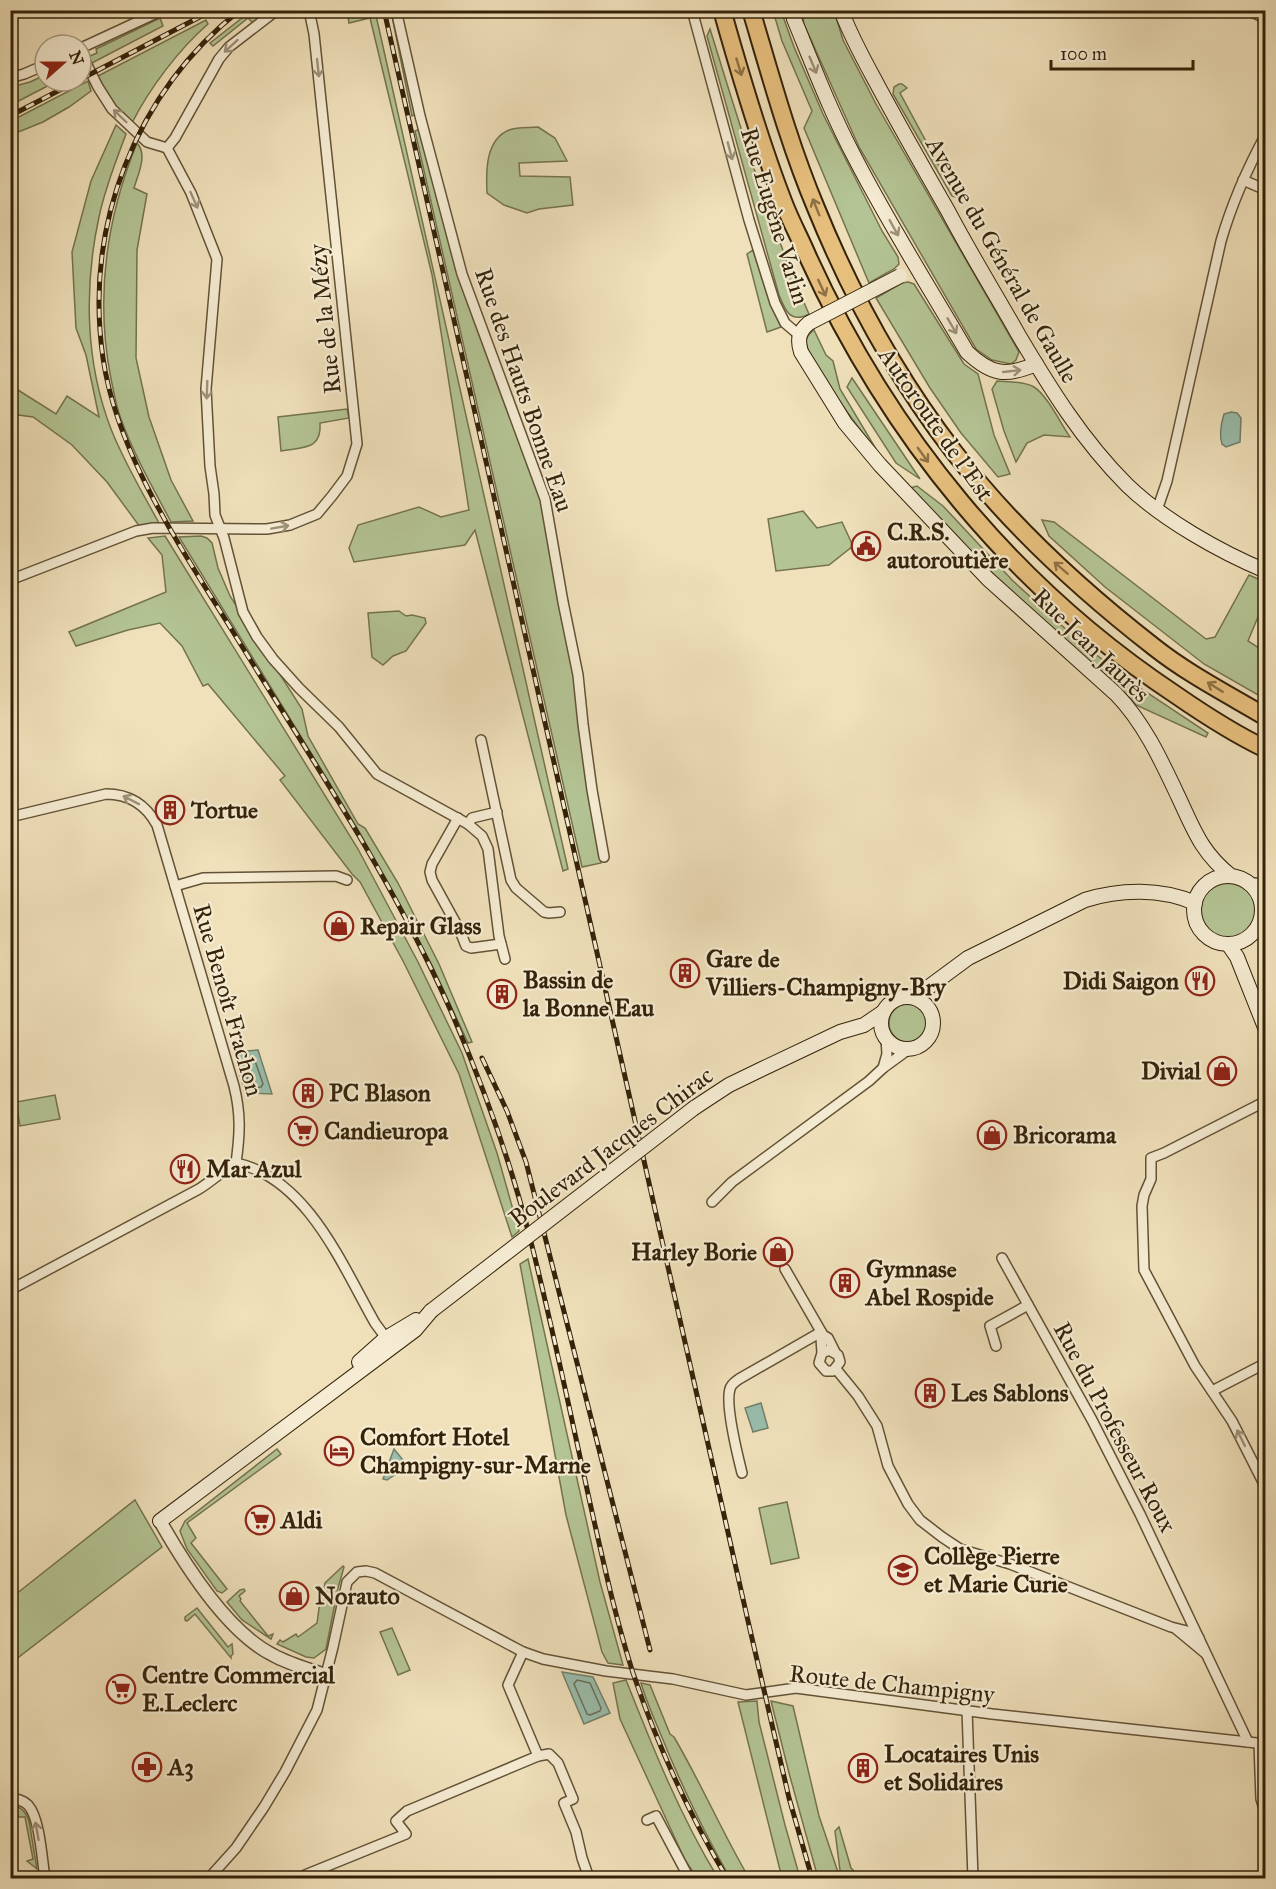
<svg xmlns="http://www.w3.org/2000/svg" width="1276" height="1889" font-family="'IM FELL Great Primer',serif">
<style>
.green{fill:#b4c494;stroke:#74734e;stroke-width:1.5}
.water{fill:#9abead;stroke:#71806b;stroke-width:1.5}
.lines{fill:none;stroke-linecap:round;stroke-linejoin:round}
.shore{stroke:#67705b;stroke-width:1.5}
.minor-casing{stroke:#635236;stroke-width:12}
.tertiary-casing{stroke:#635236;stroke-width:15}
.secondary-casing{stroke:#342209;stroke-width:16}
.motorway-casing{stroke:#342209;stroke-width:20}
.minor{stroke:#f5ecd3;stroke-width:9}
.tertiary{stroke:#f5ecd3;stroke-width:12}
.secondary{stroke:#f5ecd3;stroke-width:14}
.motorway{stroke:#e8c07e;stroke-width:16}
.rail-casing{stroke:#342209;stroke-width:5}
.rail{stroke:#f5ecd3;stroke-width:3;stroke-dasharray:9;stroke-linecap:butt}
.secondary-bridge-casing{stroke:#342209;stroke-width:16;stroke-linecap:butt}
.secondary-bridge{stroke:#f5ecd3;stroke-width:14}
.oneway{stroke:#9e9178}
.oneway2{stroke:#8e7144}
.labels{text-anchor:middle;stroke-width:4.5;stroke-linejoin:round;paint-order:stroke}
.street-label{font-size:24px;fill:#342209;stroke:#f5ecd3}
.poi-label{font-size:24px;font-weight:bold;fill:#342209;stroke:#f5ecd3;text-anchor:start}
</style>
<rect width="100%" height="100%" fill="#f0e1bb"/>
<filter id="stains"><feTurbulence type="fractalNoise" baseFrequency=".00333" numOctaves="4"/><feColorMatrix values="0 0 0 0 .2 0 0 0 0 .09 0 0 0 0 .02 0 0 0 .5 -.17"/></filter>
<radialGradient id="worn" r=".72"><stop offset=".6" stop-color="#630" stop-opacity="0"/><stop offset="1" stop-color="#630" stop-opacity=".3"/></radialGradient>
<g class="green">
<path d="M251 11H270L253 23 248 18 213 46 210 43Z"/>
<path d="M347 11H375L568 869 563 871 475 530 465 545 354 562 349 548 358 525 419 507 441 517 469 510 432 275 370 18 349 23Z"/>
<path d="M391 11 418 113 412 116Z"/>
<path d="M773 11H781L794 47 823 114 882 231 898 257 899 264 894 269 869 283 804 128 812 111 782 41Z"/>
<path d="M802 11H834L843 40 876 104 1019 352 1016 360 1011 364 992 360 976 349 859 147 804 24Z"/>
<path d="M160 18 163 26 90 64V56L97 53 96 49Z"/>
<path d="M206 20 208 24C179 49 149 89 132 123L113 103 96 77Z"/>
<path d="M710 29C740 125 768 221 809 314 790 324 785 310 779 295L707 36Z"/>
<path d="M45 75V81H57L11 105V87L30 82Z"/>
<path d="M88 81 91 91 69 107 43 122 11 135V121Z"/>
<path d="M899 84H902L907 88 900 93 949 184 956 181 962 193 956 197 952 196 893 94 894 87Z"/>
<path d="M116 125 126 134C116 161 105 188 99 217 84 286 85 362 111 429 124 462 142 492 159 523L140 527 107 482 72 445 33 417 11 414 10 385 56 414 67 396 99 417 86 355 76 328 72 252 91 181Z"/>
<path d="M538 127 555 138 567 161 519 163 520 176 570 177 573 205 539 209 527 213 504 205 487 193C486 172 485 140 509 130 518 127 529 128 538 127Z"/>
<path d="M422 128 466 298 545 495 579 681 601 863 582 867 415 131Z"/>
<path d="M137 143C148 155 138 174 134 188L147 194 137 250 136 358 149 417 171 480 193 521 171 522C153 488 134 455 121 419 116 406 114 393 111 379 95 298 106 219 137 143Z"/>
<path d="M753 250 768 297 781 327 767 332 747 254Z"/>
<path d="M908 282 914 284 964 364 978 374 994 435 1010 474 998 477 961 433 930 388 876 298 902 283Z"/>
<path d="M814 330 826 355 833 361 840 389 876 449C863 434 806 359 806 341 807 336 810 333 814 330Z"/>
<path d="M852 378 920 479 896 463 847 387Z"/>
<path d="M997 381C1008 382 1024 381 1034 387 1047 395 1061 424 1070 437L1044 435 1027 443 1016 462 1004 431 992 389Z"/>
<path d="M347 409 349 418 320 423C322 450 303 447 281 451L278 417Z"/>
<path d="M917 486 943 506 1013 581 1081 643 1137 686 1208 733 1206 737 1136 705 1129 697 991 572 910 488Z"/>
<path d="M803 511 817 528 842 522 853 546 829 565 776 571 768 519Z"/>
<path d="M1042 520 1054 522 1206 639 1215 637 1249 575 1265 582V600L1248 641 1265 652V699L1204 664 1105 587 1049 536Z"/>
<path d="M165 536 358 849 418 962 462 1053 497 1153 519 1231 512 1237 459 1074 403 961 360 882 352 874 280 780 285 776 208 684 203 686 182 646 160 623 128 630 76 646 69 632 166 592 162 555 148 538Z"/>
<path d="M201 536 207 538 212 543 218 568 230 596 302 709 308 736 358 824 365 828 398 883 439 964 472 1042 468 1043 432 965 357 828 179 537Z"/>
<path d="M399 611 406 616 412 615 425 618 426 623 406 651 393 656 383 665 372 657 368 613Z"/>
<circle cx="1229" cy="910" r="28"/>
<circle cx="908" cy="1023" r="19"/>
<path d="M55 1095 60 1119 20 1126 16 1102Z"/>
<path d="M528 1259 600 1582 623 1665 608 1663 602 1652 566 1515 520 1264Z"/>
<path d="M277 1449 281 1454 187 1523 196 1538 191 1543 227 1589 222 1593 217 1591 187 1549 180 1531 185 1521Z"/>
<path d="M135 1500 162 1547 11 1663V1598Z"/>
<path d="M787 1502 799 1558 771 1564 759 1508Z"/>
<path d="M343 1566 344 1567 338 1588 326 1649 314 1658 306 1657 277 1644 280 1640 283 1642 296 1634 298 1637 317 1623 320 1601 318 1598 323 1594 325 1583Z"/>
<path d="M244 1589 245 1591 239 1596 241 1599 240 1601 268 1636 273 1634 271 1639 242 1620 227 1602 240 1590Z"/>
<path d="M197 1608 228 1647 232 1644 233 1654 231 1656V1658L195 1614 187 1621 185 1620V1617Z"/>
<path d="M392 1628 410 1670 398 1675 380 1632Z"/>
<path d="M626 1680C653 1748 680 1816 718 1878H697L685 1860 620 1719 613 1683Z"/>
<path d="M641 1683 650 1685 670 1734 674 1737C701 1783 722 1832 749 1878H730C704 1832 681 1785 661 1735 654 1718 646 1701 641 1683Z"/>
<path d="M757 1701 759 1722 785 1825 800 1878H782L738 1702Z"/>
<path d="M771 1701 793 1706 819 1816 840 1878H818L789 1773Z"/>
<path d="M11 1805C21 1806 26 1812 29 1821L37 1869 27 1861 33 1859 25 1817H18L17 1809 11 1810Z"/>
<path d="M839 1827 851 1868 855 1872 868 1878H841L835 1831Z"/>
</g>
<g class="water">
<path d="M1231 412 1237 413 1241 418 1240 442 1226 447 1222 444C1219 435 1221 424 1224 414Z"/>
<path d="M258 1050 272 1094 245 1093 234 1052Z"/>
<path d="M761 1403 768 1428 753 1432 745 1408Z"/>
<path d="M394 1449 403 1460 402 1470 387 1480 383 1479Z"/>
<path d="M562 1672 593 1677 610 1713 584 1724Z"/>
</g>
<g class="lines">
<g class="shore">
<path d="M245 1057 254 1058 263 1084 261 1087 252 1088 250 1086 242 1061Z"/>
<path d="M577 1680 590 1683 601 1708 600 1711 590 1715 587 1714 574 1684Z"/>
</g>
<g class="minor-casing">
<g id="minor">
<path d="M396 10 420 116 462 274 545 499 563 602 578 675 583 724 592 790 604 857"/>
<path d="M692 10 749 220 775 303 785 323 799 335"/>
<path d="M1248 10 1266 19"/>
<path d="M81 48 163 10"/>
<path d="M81 53 98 87 112 109 147 142 167 148"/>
<path d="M10 78 24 74 45 65"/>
<path d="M167 148 191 193 217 259 206 389 210 466 214 494 215 515 224 538 243 612 257 637 273 659 299 688 339 727 377 774 468 824 482 836 488 849 499 936 505 959"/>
<path d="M167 148 175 138 219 59 229 47 277 10"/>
<path d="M1243 180 1266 190"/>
<path d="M1157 510 1167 481 1221 241C1232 203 1247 169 1266 134"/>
<path d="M10 580 136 531 153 528 267 529 290 525 317 514 332 496 347 476 357 444 314 34 309 10"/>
<path d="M481 740 511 880 516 888 544 912 549 913 560 912"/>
<path d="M10 817 106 794C129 794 146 805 157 825L234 1086C241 1114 240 1134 236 1163"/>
<path d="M458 818 432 864 430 872 432 880 460 931 466 946 471 948 501 944"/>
<path d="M468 824 472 818 497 812"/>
<path d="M175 886 203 878 336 876 347 880"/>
<path d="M883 1068 887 1054 886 1038"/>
<path d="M1266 1101 1164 1153 1151 1158V1179L1144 1195 1142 1206 1144 1270 1195 1366 1232 1421 1266 1488"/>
<path d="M236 1163C307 1178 342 1265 375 1323L386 1338"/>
<path d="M712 1202 732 1182 869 1081 883 1068 909 1049"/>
<path d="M1002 1258 1092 1420 1140 1514 1248 1742"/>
<path d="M785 1269 823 1335 828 1338 835 1352"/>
<path d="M10 1290 199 1189C212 1181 222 1171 236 1163"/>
<path d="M996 1346 990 1326 1028 1305"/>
<path d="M822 1353 829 1350 838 1355 840 1362 833 1371H826L819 1363 822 1353 821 1338 823 1335"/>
<path d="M836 1369 858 1396 877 1426 888 1466 908 1504 920 1520 942 1537 960 1549 1010 1564 1171 1627 1187 1631 1199 1638"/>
<path d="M1212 1391 1266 1363"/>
<path d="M742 1473C738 1457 725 1404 730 1389 731 1384 735 1382 739 1379L821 1332"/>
<path d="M1176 1629 1205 1653"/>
<path d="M523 1652 508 1685 538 1756 549 1754 558 1763 573 1799 564 1803 576 1832 582 1858 589 1878"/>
<path d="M967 1710 973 1878"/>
<path d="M1259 1744 1261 1799 1266 1815"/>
<path d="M10 1798C17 1799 23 1800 28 1805 40 1818 42 1860 45 1878"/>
<path d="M647 1820 656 1816 689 1878"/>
<path d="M305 1875 406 1834 396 1821 407 1811 538 1756"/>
<path d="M209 1878 236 1848 264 1807 285 1772 317 1710 333 1647 347 1582 357 1572 366 1571 375 1573 523 1652 543 1659 606 1671 673 1679 746 1695 796 1688 992 1714 1266 1744"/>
</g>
</g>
<g class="tertiary-casing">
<g id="tertiary">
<path d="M1250 884 1266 886"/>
<path d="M1262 910 1266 907"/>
<path d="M160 1521C185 1565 227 1632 273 1655 289 1664 308 1669 325 1675"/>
</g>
</g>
<g class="secondary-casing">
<g id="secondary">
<path d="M792 10 794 19C813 65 831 113 855 158 889 224 929 287 967 352 991 375 1006 377 1036 364"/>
<path d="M841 10C851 37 864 60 877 84 900 127 924 169 948 211 970 253 995 293 1018 334 1050 388 1082 440 1127 485 1162 519 1220 552 1266 571"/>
<path d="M809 323C799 331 797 339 801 352L845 423 880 465 988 579 1116 694C1144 723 1161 760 1178 796 1194 830 1201 852 1231 876"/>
<circle cx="1228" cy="910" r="34"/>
<path d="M1228 944 1237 957 1266 1030"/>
<circle cx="907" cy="1023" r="26"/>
<path d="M912 997 922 992 968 958 1085 900C1120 889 1161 888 1195 903"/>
<path d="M694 1108 729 1085 762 1069 840 1032 864 1025 883 1012"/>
<path d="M359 1362 386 1338 416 1320"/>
<path d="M160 1521 415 1330 431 1311"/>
</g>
</g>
<g class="motorway-casing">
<g id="motorway">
<path d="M722 10C740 74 759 139 783 201 790 220 800 238 808 257 889 435 1013 587 1176 695 1205 715 1234 734 1266 749"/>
<path d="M751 10C771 77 789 144 816 208 851 294 897 378 954 452 1010 525 1082 591 1154 647 1188 674 1229 695 1266 717"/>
</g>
</g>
<use href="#minor" class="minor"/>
<use href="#tertiary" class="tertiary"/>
<use href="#secondary" class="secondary"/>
<use href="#motorway" class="motorway"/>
<g class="rail-casing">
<g id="rail">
<path d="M240 10C135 93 84 226 103 358 117 456 184 552 235 635 310 757 392 878 450 1009 483 1085 511 1162 531 1242 553 1329 571 1416 590 1503 603 1560 615 1617 633 1673 657 1744 689 1814 727 1878"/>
<path d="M384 10 748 1621 789 1798 812 1878"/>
<path d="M81 79 213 10"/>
<path d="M10 116 77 81"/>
<path d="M482 1058 507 1111 526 1162 650 1650"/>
</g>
</g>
<use href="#rail" class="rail"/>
<g class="secondary-bridge-casing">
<g id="secondary-bridge">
<path d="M809 323 900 276"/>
<path d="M431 1311 694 1108"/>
</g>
</g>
<use href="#secondary-bridge" class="secondary-bridge"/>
</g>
<defs><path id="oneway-shaft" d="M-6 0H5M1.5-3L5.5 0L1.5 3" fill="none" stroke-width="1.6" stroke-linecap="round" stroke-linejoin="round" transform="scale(1.5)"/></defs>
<g class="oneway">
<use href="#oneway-shaft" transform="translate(231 46) rotate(138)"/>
<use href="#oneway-shaft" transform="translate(813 65) rotate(67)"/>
<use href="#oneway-shaft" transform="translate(318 68) rotate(84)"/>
<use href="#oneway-shaft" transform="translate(120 116) rotate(-136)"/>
<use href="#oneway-shaft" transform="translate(730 151) rotate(75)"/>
<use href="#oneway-shaft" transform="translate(194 200) rotate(66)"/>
<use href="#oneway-shaft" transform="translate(894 228) rotate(61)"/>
<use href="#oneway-shaft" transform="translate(952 326) rotate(60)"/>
<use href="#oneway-shaft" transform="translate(1012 371) rotate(-6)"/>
<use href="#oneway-shaft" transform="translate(207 390) rotate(92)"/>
<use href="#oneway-shaft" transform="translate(280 527) rotate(-10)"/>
<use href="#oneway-shaft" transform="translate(131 800) rotate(-153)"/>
<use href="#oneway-shaft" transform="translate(1241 1438) rotate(-116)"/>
<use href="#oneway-shaft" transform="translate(37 1831) rotate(-100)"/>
</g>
<g class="oneway2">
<use href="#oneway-shaft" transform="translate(739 67) rotate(73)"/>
<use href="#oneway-shaft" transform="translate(816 207) rotate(-112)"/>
<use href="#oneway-shaft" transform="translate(822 288) rotate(65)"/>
<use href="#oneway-shaft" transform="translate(923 455) rotate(54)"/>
<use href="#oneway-shaft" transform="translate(1061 568) rotate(-139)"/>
<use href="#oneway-shaft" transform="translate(1215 687) rotate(-148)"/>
</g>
<defs>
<g id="civic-ring" transform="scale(1.5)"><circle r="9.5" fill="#f5ecd3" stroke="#8f2418" stroke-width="1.5"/><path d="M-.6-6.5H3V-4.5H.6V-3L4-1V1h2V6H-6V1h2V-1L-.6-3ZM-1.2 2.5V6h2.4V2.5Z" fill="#8f2418"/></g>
<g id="building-ring" transform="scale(1.5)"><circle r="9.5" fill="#f5ecd3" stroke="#8f2418" stroke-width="1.5"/><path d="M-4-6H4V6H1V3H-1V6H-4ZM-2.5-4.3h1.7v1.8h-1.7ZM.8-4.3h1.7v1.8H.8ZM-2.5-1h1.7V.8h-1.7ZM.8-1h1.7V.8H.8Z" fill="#8f2418"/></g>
<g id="shop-ring" transform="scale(1.5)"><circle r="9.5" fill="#f5ecd3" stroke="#8f2418" stroke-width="1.5"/><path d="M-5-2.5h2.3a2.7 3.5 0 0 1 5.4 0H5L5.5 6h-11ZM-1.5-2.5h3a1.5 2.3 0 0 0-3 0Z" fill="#8f2418"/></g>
<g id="restaurant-ring" transform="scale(1.5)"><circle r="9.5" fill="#f5ecd3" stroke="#8f2418" stroke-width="1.5"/><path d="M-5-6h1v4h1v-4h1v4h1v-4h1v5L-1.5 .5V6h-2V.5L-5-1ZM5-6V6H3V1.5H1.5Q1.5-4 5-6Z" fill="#8f2418"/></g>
<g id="supermarket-ring" transform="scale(1.5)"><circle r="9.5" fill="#f5ecd3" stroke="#8f2418" stroke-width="1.5"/><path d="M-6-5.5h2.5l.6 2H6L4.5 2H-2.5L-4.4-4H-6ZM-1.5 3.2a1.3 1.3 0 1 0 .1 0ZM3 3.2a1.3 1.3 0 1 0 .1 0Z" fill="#8f2418"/></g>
<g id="hotel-ring" transform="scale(1.5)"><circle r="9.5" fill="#f5ecd3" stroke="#8f2418" stroke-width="1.5"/><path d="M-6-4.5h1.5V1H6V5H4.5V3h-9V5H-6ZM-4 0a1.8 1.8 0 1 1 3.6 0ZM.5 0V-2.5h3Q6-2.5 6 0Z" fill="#8f2418"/></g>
<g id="school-ring" transform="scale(1.5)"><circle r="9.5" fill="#f5ecd3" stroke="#8f2418" stroke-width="1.5"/><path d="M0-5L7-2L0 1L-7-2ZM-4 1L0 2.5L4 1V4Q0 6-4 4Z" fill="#8f2418"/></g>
<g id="pharmacy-ring" transform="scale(1.5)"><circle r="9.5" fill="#f5ecd3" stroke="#8f2418" stroke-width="1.5"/><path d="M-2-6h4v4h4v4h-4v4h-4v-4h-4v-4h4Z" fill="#8f2418"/></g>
</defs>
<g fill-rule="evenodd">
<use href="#civic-ring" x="866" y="546"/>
<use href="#building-ring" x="170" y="810"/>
<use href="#shop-ring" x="339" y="926"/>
<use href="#building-ring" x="685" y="973"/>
<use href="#restaurant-ring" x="1200" y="981"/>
<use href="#building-ring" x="502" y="994"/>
<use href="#shop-ring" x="1222" y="1071"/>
<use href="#building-ring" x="308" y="1093"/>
<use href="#supermarket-ring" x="303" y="1131"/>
<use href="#shop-ring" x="992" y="1135"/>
<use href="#restaurant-ring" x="185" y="1169"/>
<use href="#shop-ring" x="778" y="1252"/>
<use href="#building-ring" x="845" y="1283"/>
<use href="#building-ring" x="930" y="1393"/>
<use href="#hotel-ring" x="339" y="1451"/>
<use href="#supermarket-ring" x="260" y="1520"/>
<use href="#school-ring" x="903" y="1570"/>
<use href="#shop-ring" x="294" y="1596"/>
<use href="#supermarket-ring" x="121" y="1689"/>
<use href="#pharmacy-ring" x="147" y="1767"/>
<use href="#building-ring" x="863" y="1768"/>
</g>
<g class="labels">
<g class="street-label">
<text transform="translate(775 216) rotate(73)" y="8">Rue Eugène Varlin</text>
<text transform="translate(1002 260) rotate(60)" y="8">Avenue du Général de Gaulle</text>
<text transform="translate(325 319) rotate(-96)" y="8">Rue de la Mézy</text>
<text transform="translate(524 390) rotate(71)" y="8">Rue des Hauts Bonne Eau</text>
<text transform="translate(936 424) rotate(55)" y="8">Autoroute de l’Est</text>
<text transform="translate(1091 645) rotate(44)" y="8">Rue Jean Jaurès</text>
<text transform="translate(228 1000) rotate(74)" y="8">Rue Benoît Frachon</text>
<text transform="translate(611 1147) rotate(-37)" y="8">Boulevard Jacques Chirac</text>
<text transform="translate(1115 1427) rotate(62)" y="8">Rue du Professeur Roux</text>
<text transform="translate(892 1684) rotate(6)" y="8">Route de Champigny</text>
</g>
<g class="poi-label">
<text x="887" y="540">C.R.S.<tspan x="887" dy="28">autoroutière</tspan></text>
<text x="191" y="818">Tortue</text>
<text x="360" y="934">Repair Glass</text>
<text x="706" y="967">Gare de<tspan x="706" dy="28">Villiers-Champigny-Bry</tspan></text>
<text x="523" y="988">Bassin de<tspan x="523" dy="28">la Bonne Eau</tspan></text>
<text x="1179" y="989" text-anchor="end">Didi Saigon</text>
<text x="1201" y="1079" text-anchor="end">Divial</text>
<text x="329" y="1101">PC Blason</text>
<text x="324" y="1139">Candieuropa</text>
<text x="1013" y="1143">Bricorama</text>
<text x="206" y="1177">Mar Azul</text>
<text x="757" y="1260" text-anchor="end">Harley Borie</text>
<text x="866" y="1277">Gymnase<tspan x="866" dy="28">Abel Rospide</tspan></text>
<text x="951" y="1401">Les Sablons</text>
<text x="360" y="1445">Comfort Hotel<tspan x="360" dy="28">Champigny-sur-Marne</tspan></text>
<text x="281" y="1528">Aldi</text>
<text x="924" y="1564">Collège Pierre<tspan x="924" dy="28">et Marie Curie</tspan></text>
<text x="315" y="1604">Norauto</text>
<text x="142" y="1683">Centre Commercial<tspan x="142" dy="28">E.Leclerc</tspan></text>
<text x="884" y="1762">Locataires Unis<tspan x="884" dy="28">et Solidaires</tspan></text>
<text x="168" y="1775">A3</text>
</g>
</g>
<rect width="1276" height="1889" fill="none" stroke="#f0e1bb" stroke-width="36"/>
<rect x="12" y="12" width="1252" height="1865" fill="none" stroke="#342209" stroke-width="3"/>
<rect x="18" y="18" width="1240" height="1853" fill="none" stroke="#342209" stroke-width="1.5"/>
<g transform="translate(63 63) rotate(69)"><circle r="28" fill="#f5ecd3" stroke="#a89b82" stroke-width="1.5"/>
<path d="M0-4.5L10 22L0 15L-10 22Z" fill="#8f2418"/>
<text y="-9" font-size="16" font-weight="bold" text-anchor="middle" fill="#342209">N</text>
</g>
<path d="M1051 60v9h142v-9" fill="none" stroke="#342209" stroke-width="3"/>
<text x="1060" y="60" font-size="18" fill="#342209" stroke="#f5ecd3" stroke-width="4.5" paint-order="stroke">100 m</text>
<rect width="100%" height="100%" filter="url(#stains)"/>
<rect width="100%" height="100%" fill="url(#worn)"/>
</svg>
